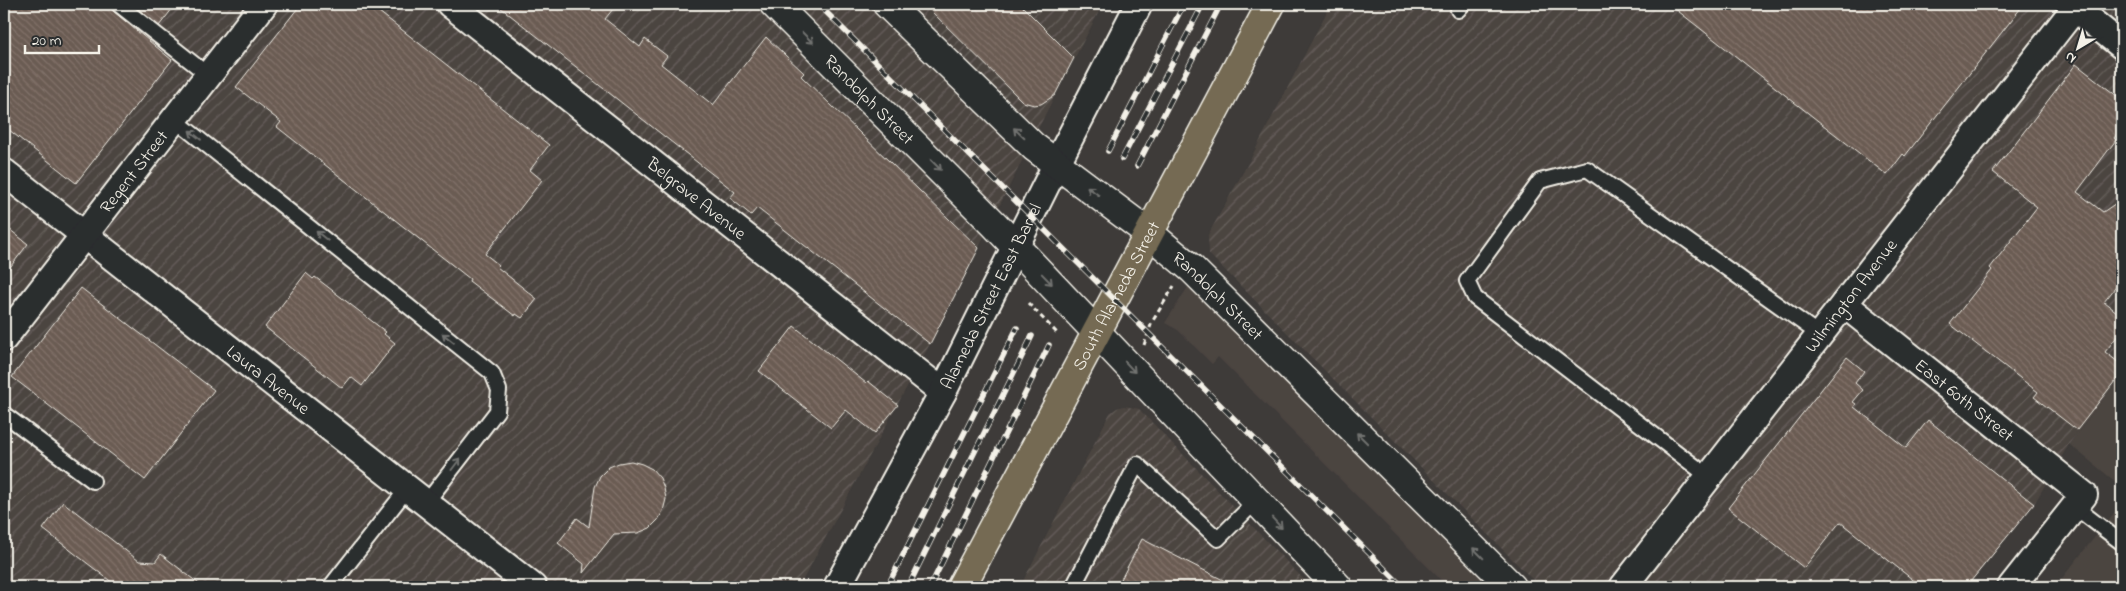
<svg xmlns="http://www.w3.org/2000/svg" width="2126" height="591" font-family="'Indie Flower',sans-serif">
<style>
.built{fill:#4c4540}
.industrial{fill:url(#industrial-furrows)}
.building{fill:url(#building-back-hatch);stroke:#f4f1e8}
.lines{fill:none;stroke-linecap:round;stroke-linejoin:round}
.service-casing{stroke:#f4f1e8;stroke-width:18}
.minor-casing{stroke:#f4f1e8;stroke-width:30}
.tertiary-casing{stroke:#f4f1e8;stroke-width:31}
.primary-casing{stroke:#f4f1e8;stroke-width:31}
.path{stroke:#f4f1e8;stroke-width:3;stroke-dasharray:5 4;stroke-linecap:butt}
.service{stroke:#2a2d2e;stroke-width:14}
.minor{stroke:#2a2d2e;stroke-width:26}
.tertiary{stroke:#2a2d2e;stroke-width:28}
.primary{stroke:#746b52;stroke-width:28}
.rail-casing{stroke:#f4f1e8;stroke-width:5.5}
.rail{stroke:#2a2d2e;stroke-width:4;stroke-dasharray:11;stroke-linecap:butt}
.oneway{stroke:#71726f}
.labels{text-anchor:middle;stroke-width:5;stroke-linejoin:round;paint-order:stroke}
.street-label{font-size:18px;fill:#f4f1e8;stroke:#2a2d2e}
</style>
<defs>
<pattern id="industrial-furrows" width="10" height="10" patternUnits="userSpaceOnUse" patternTransform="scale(1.25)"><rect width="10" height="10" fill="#4c4540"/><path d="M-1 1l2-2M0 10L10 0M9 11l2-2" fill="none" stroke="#66605c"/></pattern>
<pattern id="building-back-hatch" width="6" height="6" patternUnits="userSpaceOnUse" patternTransform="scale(1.25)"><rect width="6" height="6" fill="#6b5b52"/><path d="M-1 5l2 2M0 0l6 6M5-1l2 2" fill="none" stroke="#81736b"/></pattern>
</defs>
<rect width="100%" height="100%" fill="#3e3b39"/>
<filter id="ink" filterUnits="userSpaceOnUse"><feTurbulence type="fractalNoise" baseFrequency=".02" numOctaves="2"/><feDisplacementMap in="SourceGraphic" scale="10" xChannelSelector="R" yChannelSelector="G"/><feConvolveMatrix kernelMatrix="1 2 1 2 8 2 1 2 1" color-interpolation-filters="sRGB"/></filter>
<g filter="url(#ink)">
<g class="built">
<path d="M1190 284 1493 587H1448L1218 357 1212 364 1178 330 1165 323Z"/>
<path d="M2122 373V487L2069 444Z"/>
<path d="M2122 503V587H2055Z"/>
</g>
<g class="industrial">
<path d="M4 4H1103L1055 95 930 344 799 587H4Z"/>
<path d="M1331 4H2122V373L2069 444 2034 504 1967 587H1540L1209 254 1208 235 1250 160Z"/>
<path d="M1124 406 1139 409 1311 587H1020L1110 413 1117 408Z"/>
</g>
<g class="building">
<path d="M4 4H109L113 11 172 60 76 183 4 126Z"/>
<path d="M132 4H176L159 26Z"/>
<path d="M301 4H369L549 145 530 170 542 180 485 254 499 265 497 267 537 299 522 318 516 314 515 316 469 281 470 279 277 127 281 122 236 87Z"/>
<path d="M496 4H617L605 19 640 47 645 39 667 56 661 64 713 105 766 37 804 73 801 76 979 248 930 344 757 208 751 215 730 198 735 192Z"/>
<path d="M924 4H1020L1074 58 1055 95 1041 104 1034 105 1023 102Z"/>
<path d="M1669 4H2024L1905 156 1903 154 1887 175Z"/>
<path d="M2076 64 2122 100V128L2114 138 2116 140 2077 192 2103 212 2122 199V279L2104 302 2122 316V330L2105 352 2122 365V372L2077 430 2034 397 2038 392 1950 324 1992 270 1990 268 2037 207 1993 172Z"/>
<path d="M4 225 28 244 4 275Z"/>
<path d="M306 273 313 279 315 277 386 332 384 334 395 343 362 386 351 377 342 388 265 327Z"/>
<path d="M81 288 214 390 145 480 12 377Z"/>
<path d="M794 326 866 383 868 381 898 405 875 433 846 410 831 428 759 371Z"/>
<path d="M1847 357 1864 371 1855 383 1863 390 1853 402 1856 404 1854 407 1906 448 1928 420 2034 504 1966 587H1922L1840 522 1804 568 1728 508Z"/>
<path d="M631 461 642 464 652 469 660 478 664 488 666 499 663 511 658 520 650 528 638 533 614 534 583 573 584 564 558 543 577 518 589 527 595 487 600 476 609 467 619 463Z"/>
<path d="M63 502 139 561 155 562 161 554 203 587H118L43 529Z"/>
<path d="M1142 539 1237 587H1117Z"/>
</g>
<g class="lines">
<g class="service-casing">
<g id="service">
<path d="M118 4 208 75"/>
<path d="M1458 10 1463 4"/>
<path d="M174 119 492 373 499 390 497 411 426 503"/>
<path d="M4 414 93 481"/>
<path d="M1709 477 1475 298 1467 281 1540 181 1587 169 1820 335"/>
<path d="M2075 507 2122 543"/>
<path d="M330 587 407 489"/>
<path d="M1073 587 1137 464 1218 539 1256 501"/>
</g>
</g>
<g class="minor-casing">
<g id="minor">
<path id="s1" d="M450 4 943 392"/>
<path d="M2075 8 2122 46"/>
<path id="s2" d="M4 172 533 587"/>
<path id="s3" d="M1844 304 2084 495 2011 587"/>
<path id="s4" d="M4 338 264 4"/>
<path id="s5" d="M837 587 943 392 1057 163 1139 4"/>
<path id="s6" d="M1623 587 2078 4"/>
</g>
</g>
<g class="tertiary-casing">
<g id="tertiary">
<path id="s7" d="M774 4 995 225 1338 587"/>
<path id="s8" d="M887 4 1034 147 1150 234 1192 269 1512 587"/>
</g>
</g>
<g class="primary-casing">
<g id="primary">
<path id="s9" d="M961 587 1271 4"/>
</g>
</g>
<g class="path">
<path d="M1028 303 1058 334"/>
<path d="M1144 345 1152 322 1174 286"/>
</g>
<use href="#service" class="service"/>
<use href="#minor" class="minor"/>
<use href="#tertiary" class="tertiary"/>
<use href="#primary" class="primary"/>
<g class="rail-casing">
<g id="rail">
<path d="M818 4 1403 587"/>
<path d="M1108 151 1184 4"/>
<path d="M1122 159 1203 4"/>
<path d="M1137 166 1221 4"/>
<path d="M887 587 1017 328"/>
<path d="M908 587 1032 336"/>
<path d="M930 587 1049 345"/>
</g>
</g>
<use href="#rail" class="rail"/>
</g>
<defs><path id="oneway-shaft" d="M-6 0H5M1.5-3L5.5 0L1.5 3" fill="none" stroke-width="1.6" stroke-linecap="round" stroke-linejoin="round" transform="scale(1.25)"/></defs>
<g class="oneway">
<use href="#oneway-shaft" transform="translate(808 38) rotate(45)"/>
<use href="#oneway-shaft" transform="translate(1019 133) rotate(-136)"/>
<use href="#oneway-shaft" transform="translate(195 135) rotate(-142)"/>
<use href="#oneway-shaft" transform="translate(936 165) rotate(45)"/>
<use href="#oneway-shaft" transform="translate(1093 191) rotate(-143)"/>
<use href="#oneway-shaft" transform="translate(322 236) rotate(-141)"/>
<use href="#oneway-shaft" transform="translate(1047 279) rotate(46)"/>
<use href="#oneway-shaft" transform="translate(448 338) rotate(-142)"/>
<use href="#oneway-shaft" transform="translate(1130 367) rotate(47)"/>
<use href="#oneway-shaft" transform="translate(1362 438) rotate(-135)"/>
<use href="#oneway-shaft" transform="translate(456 464) rotate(-53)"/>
<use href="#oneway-shaft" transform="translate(1277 523) rotate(47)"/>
<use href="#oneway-shaft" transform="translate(1478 553) rotate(-135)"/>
</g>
</g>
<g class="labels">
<g class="street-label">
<text dy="6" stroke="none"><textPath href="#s7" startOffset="135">Randolph Street</textPath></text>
<text dy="6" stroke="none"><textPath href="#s4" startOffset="211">Regent Street</textPath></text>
<text dy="6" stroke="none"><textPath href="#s1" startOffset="314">Belgrave Avenue</textPath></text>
<text dy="6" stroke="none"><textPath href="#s6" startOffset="370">Wilmington Avenue</textPath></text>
<text dy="6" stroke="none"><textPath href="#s9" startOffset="330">South Alameda Street</textPath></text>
<text dy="6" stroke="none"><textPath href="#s5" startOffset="329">Alameda Street East Barrel</textPath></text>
<text dy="6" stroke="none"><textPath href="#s8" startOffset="442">Randolph Street</textPath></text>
<text dy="6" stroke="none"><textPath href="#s2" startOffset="336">Laura Avenue</textPath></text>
<text dy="6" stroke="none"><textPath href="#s3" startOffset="154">East 60th Street</textPath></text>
</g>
</g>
<rect width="2126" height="591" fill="none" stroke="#2a2d2e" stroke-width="20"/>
<rect x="10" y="10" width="2106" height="571" fill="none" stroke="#f4f1e8" stroke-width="2" filter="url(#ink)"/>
<g transform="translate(2078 48) rotate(218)" stroke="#2a2d2e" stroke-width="4" paint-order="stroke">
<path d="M0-4L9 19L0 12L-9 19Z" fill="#f4f1e8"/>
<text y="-8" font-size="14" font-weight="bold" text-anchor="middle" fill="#f4f1e8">N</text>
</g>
<path d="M25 45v8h74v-8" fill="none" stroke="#f4f1e8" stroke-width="2.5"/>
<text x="32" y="45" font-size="15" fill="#f4f1e8" stroke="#2a2d2e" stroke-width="4" paint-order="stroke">20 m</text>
</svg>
